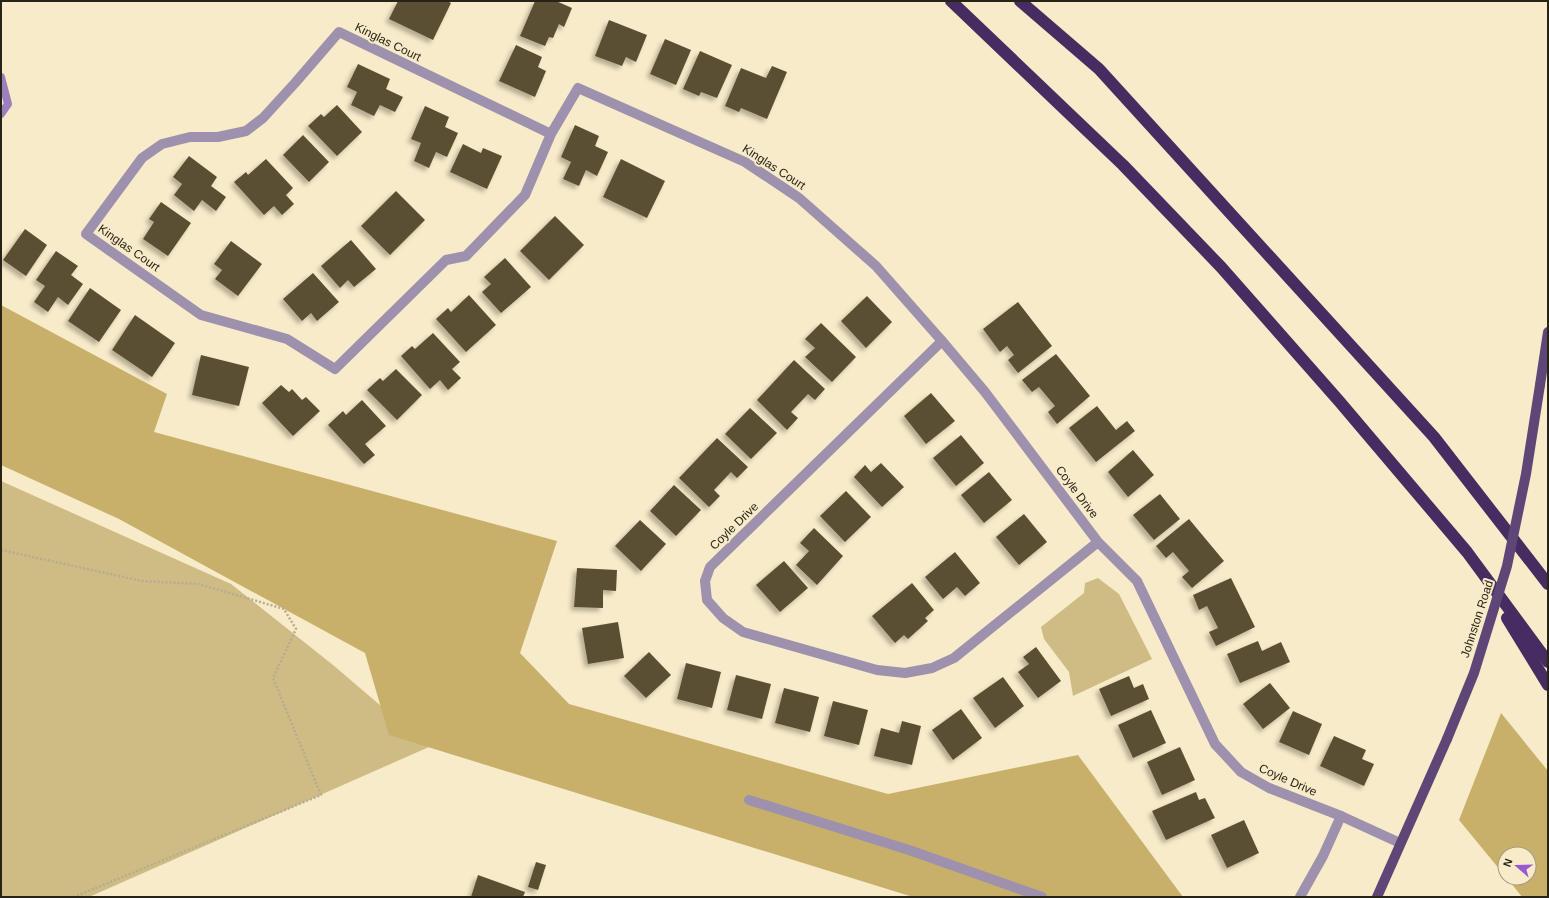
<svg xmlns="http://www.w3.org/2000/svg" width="1549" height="898" font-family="Arial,sans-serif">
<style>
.green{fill:#cfbb84}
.forest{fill:#c9b06a}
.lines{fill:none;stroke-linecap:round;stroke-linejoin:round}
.stream{stroke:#9c7fbc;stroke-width:8}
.building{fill:#5a5033;filter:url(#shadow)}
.path{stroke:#b5ac91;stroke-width:2.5;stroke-dasharray:2 2;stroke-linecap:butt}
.minor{stroke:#9d91ad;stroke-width:10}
.major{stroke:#5e4776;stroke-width:10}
.highway{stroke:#472c62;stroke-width:12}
.major-bridge{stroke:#5e4776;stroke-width:10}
.labels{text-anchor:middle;stroke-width:4;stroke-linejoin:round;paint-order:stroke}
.street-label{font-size:12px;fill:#282317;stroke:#f7ebc9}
</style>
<defs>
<filter id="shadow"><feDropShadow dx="-3.5" dy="3.5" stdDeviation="2" flood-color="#0004"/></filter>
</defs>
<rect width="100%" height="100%" fill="#f7ebc9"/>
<g class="green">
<path d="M1 481 231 584 333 665 429 747 89 897H1Z"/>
<path d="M1098 578 1119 594 1152 659 1073 696 1069 672 1044 639 1041 627 1084 593 1085 583Z"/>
</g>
<g class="forest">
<path d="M1 305 167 394 154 432 557 541 520 653 569 704 888 794 1078 755 1183 897H913L389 735 365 653 119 519 1 465Z"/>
<path d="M1501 713 1548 771V897H1522L1507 878H1529V854H1505V876L1459 820Z"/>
</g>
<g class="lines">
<path class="stream" d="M1 77 8 104 1 114"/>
</g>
<g class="building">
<path d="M398 1H447L451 3 433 40 389 19Z"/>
<path d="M535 1H556L572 8 564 27 559 24 553 38 549 37 545 46 520 36Z"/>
<path d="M609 20 647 35 636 62 626 57 622 66 595 56Z"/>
<path d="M665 39 691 50 676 85 650 74Z"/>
<path d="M516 45 542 57 538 67 546 71 535 97 499 81Z"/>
<path d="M700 51 732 65 717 98 701 92 699 96 683 89Z"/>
<path d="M358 64 390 79 386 89 403 97 395 112 380 105 374 116 351 105 357 92 347 87Z"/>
<path d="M772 66 787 72 767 119 741 108 739 112 725 106 741 68 766 78Z"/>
<path d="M337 105 362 132 337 156 308 126 321 114 324 117Z"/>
<path d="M425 106 449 117 445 127 458 133 447 157 436 152 429 168 414 161 421 143 411 139Z"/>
<path d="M575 125 599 136 595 146 608 152 597 176 586 170 579 186 563 179 571 162 561 157Z"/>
<path d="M303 135 329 162 309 182 283 155Z"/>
<path d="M463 144 481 153 483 148 502 156 487 189 450 172Z"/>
<path d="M189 156 217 177 211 186 226 197 216 211 202 200 194 211 174 195 182 184 173 177Z"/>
<path d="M266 159 293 188 286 195 294 204 282 215 274 206 264 215 234 182 246 172 248 175Z"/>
<path d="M621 159 665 181 647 218 603 197Z"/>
<path d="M396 191 425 220 390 255 361 226Z"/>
<path d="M161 202 191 223 168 256 143 239 154 222 149 219Z"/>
<path d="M555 216 584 245 549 280 520 251Z"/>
<path d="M25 229 47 245 26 276 3 260Z"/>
<path d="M351 240 376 269 354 287 348 280 340 288 321 266Z"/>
<path d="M231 241 262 264 238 296 215 279 222 270 214 264Z"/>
<path d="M56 251 78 266 71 275 83 284 68 305 58 297 48 312 34 302 45 286 36 280Z"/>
<path d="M505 258 531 287 501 313 482 292 491 284 484 277Z"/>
<path d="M313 273 339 302 317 321 311 313 302 321 283 299Z"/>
<path d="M90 288 121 310 99 342 68 321Z"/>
<path d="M469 295 496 325 466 352 436 319 448 308 451 312Z"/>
<path d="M867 296 892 322 866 348 841 321Z"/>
<path d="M1018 302 1052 346 1018 373 1008 360 1014 355 1007 346 1000 352 983 329Z"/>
<path d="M135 315 175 343 152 377 112 350Z"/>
<path d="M821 323 856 357 832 382 805 357 815 348 805 339Z"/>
<path d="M433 333 460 362 452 369 461 378 448 390 440 380 430 389 401 356 412 346 415 349Z"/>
<path d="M1056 354 1090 396 1057 424 1048 412 1055 406 1039 387 1032 392 1022 380Z"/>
<path d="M201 355 249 367 239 406 192 395Z"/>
<path d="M794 360 825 389 815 400 808 394 791 412 798 418 787 430 757 400Z"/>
<path d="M396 369 422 395 397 420 367 390 380 378 383 381Z"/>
<path d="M281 385 289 392 292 389 302 400 306 397 320 411 293 436 262 403Z"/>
<path d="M931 393 955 421 926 444 904 416Z"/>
<path d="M362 400 386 426 365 444 375 455 364 464 328 425 343 411 346 415Z"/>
<path d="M1097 406 1116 430 1127 421 1135 431 1096 462 1069 428Z"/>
<path d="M750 408 777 433 751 459 725 434Z"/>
<path d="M961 435 984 463 956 486 933 458Z"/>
<path d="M717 438 748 467 737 478 731 472 714 490 720 496 709 507 679 478Z"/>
<path d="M1133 450 1154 475 1128 497 1108 472Z"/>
<path d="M881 463 904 487 882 507 854 477 865 465 871 472Z"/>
<path d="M989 472 1012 500 984 523 961 495Z"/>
<path d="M674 485 701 510 676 536 650 511Z"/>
<path d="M846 491 871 517 845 542 820 516Z"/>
<path d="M1160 494 1180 519 1154 540 1133 515Z"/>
<path d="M1024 514 1047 542 1019 565 996 537Z"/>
<path d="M1189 519 1224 561 1192 588 1182 577 1189 571 1173 552 1166 558 1156 546Z"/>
<path d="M640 520 666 544 641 571 615 546Z"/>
<path d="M814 528 843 556 817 585 796 565 809 551 800 543Z"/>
<path d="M955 552 980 583 965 596 957 587 943 599 925 577Z"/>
<path d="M784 561 808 588 780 612 756 585Z"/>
<path d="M577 568 617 570 616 591 603 590V608L574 607Z"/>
<path d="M1231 578 1255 627 1216 646 1209 632 1218 628 1207 606 1199 610 1193 595Z"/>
<path d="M912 583 934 610 925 618 928 621 908 639 904 635 895 643 872 616Z"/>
<path d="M618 622 624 658 588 664 582 628Z"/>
<path d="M1258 641 1262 651 1281 642 1290 662 1240 683 1227 654Z"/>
<path d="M1036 647 1061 681 1038 698 1018 672 1029 664 1023 657Z"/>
<path d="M649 652 671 675 646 698 624 676Z"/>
<path d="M686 663 721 672 712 708 677 699Z"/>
<path d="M736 675 771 684 762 719 727 710Z"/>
<path d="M1129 676 1134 688 1143 684 1149 699 1111 716 1099 689Z"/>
<path d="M1003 677 1024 706 995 728 973 698Z"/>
<path d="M1270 683 1290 708 1263 729 1243 704Z"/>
<path d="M784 688 819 697 810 732 775 723Z"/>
<path d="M833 701 868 710 859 745 824 736Z"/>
<path d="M961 709 982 738 953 760 932 730Z"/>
<path d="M1151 710 1166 743 1133 758 1118 725Z"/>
<path d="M1293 711 1322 724 1309 755 1279 742Z"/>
<path d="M902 721 921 726 912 765 874 756 881 728 899 733Z"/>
<path d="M1334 736 1366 750 1362 759 1374 764 1364 786 1320 766Z"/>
<path d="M1180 747 1195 780 1162 795 1147 762Z"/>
<path d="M1196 792 1199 800 1205 798 1215 818 1166 840 1152 811Z"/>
<path d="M1244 820 1259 853 1227 868 1211 835Z"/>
<path d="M536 862 546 865 538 890 528 887Z"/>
<path d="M478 875 525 892 523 897H471Z"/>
</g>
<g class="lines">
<path class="path" d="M1 550 142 581 199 584 284 609 296 629 273 678 321 795 74 897"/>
<g class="minor">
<path d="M551 134 339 32 295 83 263 118 246 131 218 137H190L162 144 142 158 86 234 201 315 287 339 335 369 446 260 466 256 525 195 551 134 578 88 745 162 799 198 876 266 942 341"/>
<path d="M1098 542 954 658 932 668 905 673 877 670 743 632 723 618 707 600 705 581 710 567 942 341 985 392 1098 542 1137 581 1215 744 1241 772 1269 788 1341 816 1400 843"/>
<path d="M749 800 909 850 1042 897"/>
<path d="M1300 897 1323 856 1341 816"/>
</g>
<g class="major">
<path d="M1540 385 1548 332"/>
<path d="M1377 897 1447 739"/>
</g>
<g class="highway">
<path d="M951 1 1123 165 1221 267 1339 401 1467 552 1548 662"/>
<path d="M1020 1 1099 69 1434 437 1548 584"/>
<path d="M1507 618 1548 685"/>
</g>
<path class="major-bridge" d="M1447 739 1474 673 1507 566 1526 474 1540 385"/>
</g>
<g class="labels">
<g class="street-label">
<text transform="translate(388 42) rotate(26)" y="4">Kinglas Court</text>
<text transform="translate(774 167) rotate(33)" y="4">Kinglas Court</text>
<text transform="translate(129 248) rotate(35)" y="4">Kinglas Court</text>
<text transform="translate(1077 492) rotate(53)" y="4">Coyle Drive</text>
<text transform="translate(734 526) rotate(-44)" y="4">Coyle Drive</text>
<text transform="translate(1477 619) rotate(-72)" y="4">Johnston Road</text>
<text transform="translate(1288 780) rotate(24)" y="4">Coyle Drive</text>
</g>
</g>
<rect width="1549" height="898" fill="none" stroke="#282317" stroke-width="4"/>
<g transform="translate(1517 866) rotate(290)"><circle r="19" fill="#f7ebc9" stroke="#a49b82"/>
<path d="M0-3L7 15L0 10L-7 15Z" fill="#975ad0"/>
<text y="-6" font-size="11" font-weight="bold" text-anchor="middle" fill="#282317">N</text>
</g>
</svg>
